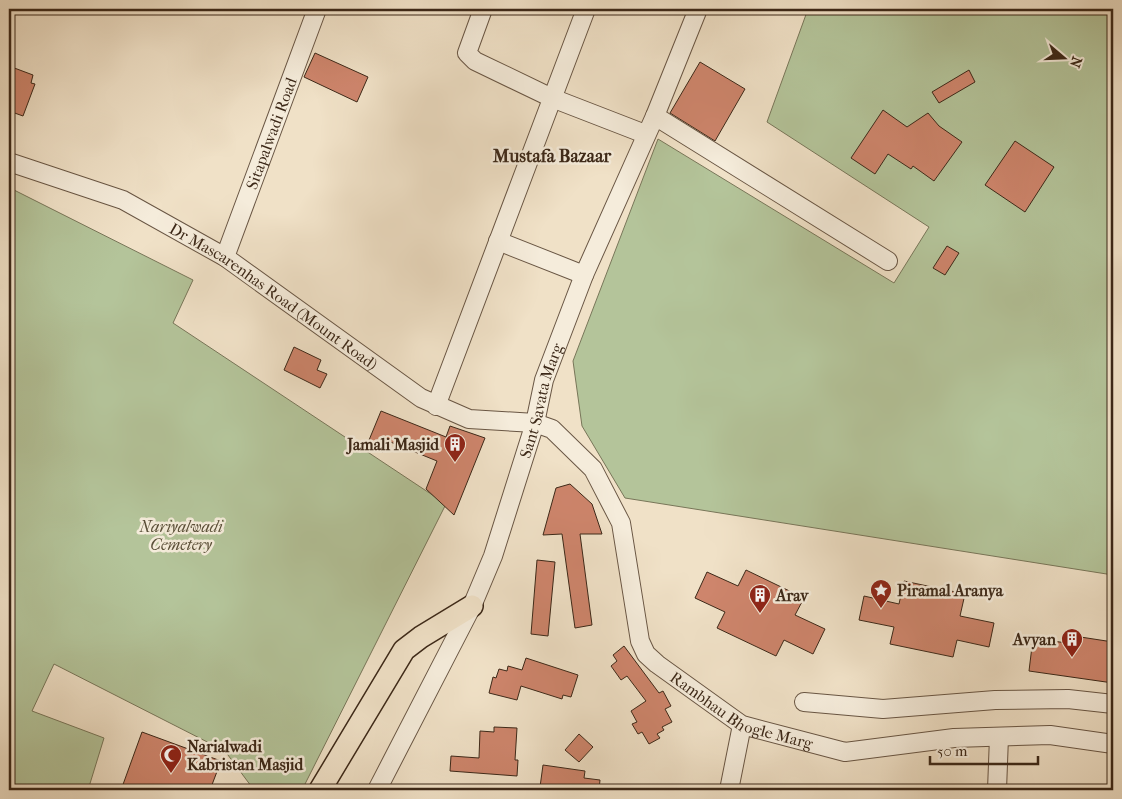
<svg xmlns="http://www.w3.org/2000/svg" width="1122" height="799" font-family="'IM FELL French Canon',serif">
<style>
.green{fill:#b4c49a;stroke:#787659}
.building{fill:#ce856c;stroke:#3c2818}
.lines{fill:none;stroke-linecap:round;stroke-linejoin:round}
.minor-casing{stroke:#695644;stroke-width:20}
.major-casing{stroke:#3c2818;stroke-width:24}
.minor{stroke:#f5ecdb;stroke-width:18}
.major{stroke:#f0e1c7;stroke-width:21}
.labels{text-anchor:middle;stroke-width:5;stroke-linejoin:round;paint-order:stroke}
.street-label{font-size:16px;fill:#3c2818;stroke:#f5ecdb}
.poi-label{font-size:16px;font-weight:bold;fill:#3c2818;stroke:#f5ecdb;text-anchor:start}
.park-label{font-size:16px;font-style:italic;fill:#5a4f38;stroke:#f5ecdb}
.neighbourhood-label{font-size:18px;font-weight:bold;fill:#3c2818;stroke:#f5ecdb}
</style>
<rect width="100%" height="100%" fill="#f0e1c7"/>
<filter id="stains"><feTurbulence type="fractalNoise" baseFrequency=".004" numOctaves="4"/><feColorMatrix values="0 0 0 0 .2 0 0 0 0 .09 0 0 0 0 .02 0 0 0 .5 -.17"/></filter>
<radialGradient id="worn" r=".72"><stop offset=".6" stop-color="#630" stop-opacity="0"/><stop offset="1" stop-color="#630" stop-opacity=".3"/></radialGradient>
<g class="green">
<path d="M808 9H1113V575L625 498 582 426 573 361 658 139 894 283 929 227 767 122Z"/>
<path d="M14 190 193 280 173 323 446 504 302 790H254L225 751 54 664 32 711 104 738 88 790H9V209Z"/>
</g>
<g class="building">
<path d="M315 53 368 77 357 102 304 77Z"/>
<path d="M700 62 745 89 715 141 670 113Z"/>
<path d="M9 66 33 75 31 83 35 84 23 116 9 111Z"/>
<path d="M969 70 975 82 939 103 932 92Z"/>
<path d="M883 110 907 127 928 113 939 126 962 142 934 181 913 166 911 169 888 154 875 174 851 158Z"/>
<path d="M1015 141 1054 167 1025 212 985 185Z"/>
<path d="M947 246 959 253 945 275 933 268Z"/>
<path d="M294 347 321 360 317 370 327 374 320 388 284 370Z"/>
<path d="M381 411 446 437 450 426 485 438 454 515 426 489 437 461 388 441 383 452 367 445Z"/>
<path d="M570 484 592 504 602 534H580L592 625 575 628 562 534 543 535 556 488Z"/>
<path d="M537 560 555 562 548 636 531 634Z"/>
<path d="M746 570 804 598 795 615 825 629 813 654 784 640 776 656 717 628 725 612 695 598 707 572 738 586Z"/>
<path d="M904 581 965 594 960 616 994 623 989 647 957 640 953 657 890 644 894 627 859 620 864 596 899 604Z"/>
<path d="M1074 636 1113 642V683L1029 671 1033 638 1073 644Z"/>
<path d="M624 646 659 693 663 691 671 706 665 709 672 722 662 727 664 730 657 734 660 738 649 744 642 732 638 734 632 724 637 722 631 711 646 701 627 676 621 680 611 666 617 661 613 655Z"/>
<path d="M526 658 578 675 571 697 563 695 562 699 521 686 517 700 489 693 493 677 496 678 499 669 507 671 508 666 522 670Z"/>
<path d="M494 727 517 728 515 760H518L517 776 450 771 451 756 479 758 480 731 494 732Z"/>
<path d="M142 732 221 761 210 790H121Z"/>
<path d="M579 734 593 747 579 762 565 750Z"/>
<path d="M543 765 585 771 584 778 600 780 599 790H563L540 787Z"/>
</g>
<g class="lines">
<g class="minor-casing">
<g id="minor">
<path d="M483 9 467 53 475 61 552 98 645 134"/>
<path d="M655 116 888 261"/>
<path id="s1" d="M9 162 123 200 225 257 421 398 469 419 535 423 552 429 593 469 621 523 640 641 646 654 657 664 742 725 845 752 954 738 1050 735 1113 744"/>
<path d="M498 241 584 275"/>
<path id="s2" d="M225 257 317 9"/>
<path d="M436 406 586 9"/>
<path d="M804 702 883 709 995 700 1068 699 1113 704"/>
<path id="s3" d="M377 790 472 606 493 556 535 423 544 380 584 275 655 116 698 9"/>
<path d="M729 790 742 725"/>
<path d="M997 790 999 737"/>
</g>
</g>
<g class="major-casing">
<path id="major" d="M320 790 404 650 421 637 472 606"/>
</g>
<use href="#minor" class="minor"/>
<use href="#major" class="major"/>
</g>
<defs>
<g id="building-pin" transform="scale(1.125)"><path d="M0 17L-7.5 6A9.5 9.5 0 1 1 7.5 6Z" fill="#8f2418" stroke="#f5ecdb"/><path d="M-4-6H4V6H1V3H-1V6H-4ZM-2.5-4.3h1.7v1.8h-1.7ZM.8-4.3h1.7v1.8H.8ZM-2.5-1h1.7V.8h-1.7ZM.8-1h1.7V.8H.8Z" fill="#fff"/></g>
<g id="sight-pin" transform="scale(1.125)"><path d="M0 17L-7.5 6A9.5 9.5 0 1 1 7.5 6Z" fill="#8f2418" stroke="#f5ecdb"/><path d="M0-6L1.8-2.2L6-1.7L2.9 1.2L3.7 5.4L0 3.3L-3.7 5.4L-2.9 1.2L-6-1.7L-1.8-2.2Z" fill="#fff"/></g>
<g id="mosque-pin" transform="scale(1.125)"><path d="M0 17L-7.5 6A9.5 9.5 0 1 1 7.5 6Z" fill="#8f2418" stroke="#f5ecdb"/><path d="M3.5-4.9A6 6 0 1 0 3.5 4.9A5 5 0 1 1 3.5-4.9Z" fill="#fff"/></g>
</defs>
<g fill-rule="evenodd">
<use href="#building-pin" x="455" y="444"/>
<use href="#sight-pin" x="881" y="590"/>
<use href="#building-pin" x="760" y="595"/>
<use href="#building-pin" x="1072" y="639"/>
<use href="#mosque-pin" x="171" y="755"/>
</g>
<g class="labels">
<g class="street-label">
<text dy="6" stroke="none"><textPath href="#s2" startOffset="132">Sitapalwadi Road</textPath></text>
<text dy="6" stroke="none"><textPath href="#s1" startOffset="299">Dr Mascarenhas Road (Mount Road)</textPath></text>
<text dy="6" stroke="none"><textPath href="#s3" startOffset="424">Sant Savata Marg</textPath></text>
<text dy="6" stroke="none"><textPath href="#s1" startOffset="980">Rambhau Bhogle Marg</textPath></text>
</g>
<g class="poi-label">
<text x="439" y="450" text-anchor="end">Jamali Masjid</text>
<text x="897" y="596">Piramal Aranya</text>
<text x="776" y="601">Arav</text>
<text x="1056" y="645" text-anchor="end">Avyan</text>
<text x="187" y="752">Narialwadi<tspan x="187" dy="18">Kabristan Masjid</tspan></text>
</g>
<g class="park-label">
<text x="181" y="532">Nariyalwadi<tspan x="181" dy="18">Cemetery</tspan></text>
</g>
<g class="neighbourhood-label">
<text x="552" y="162">Mustafa Bazaar</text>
</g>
</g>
<rect width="1122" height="799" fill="none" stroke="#f0e1c7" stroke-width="30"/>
<rect x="10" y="10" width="1102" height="779" fill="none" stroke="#3c2818" stroke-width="2.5"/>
<rect x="15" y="15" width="1092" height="769" fill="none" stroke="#3c2818"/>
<g transform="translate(1064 58) rotate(109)" stroke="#f5ecdb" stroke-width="4" paint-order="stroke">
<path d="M0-4L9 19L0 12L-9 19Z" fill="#3c2818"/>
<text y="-8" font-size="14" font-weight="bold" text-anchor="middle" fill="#3c2818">N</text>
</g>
<path d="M930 756v8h108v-8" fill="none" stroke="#3c2818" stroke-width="2.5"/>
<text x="937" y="756" font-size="15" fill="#3c2818" stroke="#f5ecdb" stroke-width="4" paint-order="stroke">50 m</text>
<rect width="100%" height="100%" filter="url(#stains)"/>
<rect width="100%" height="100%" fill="url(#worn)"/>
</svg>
